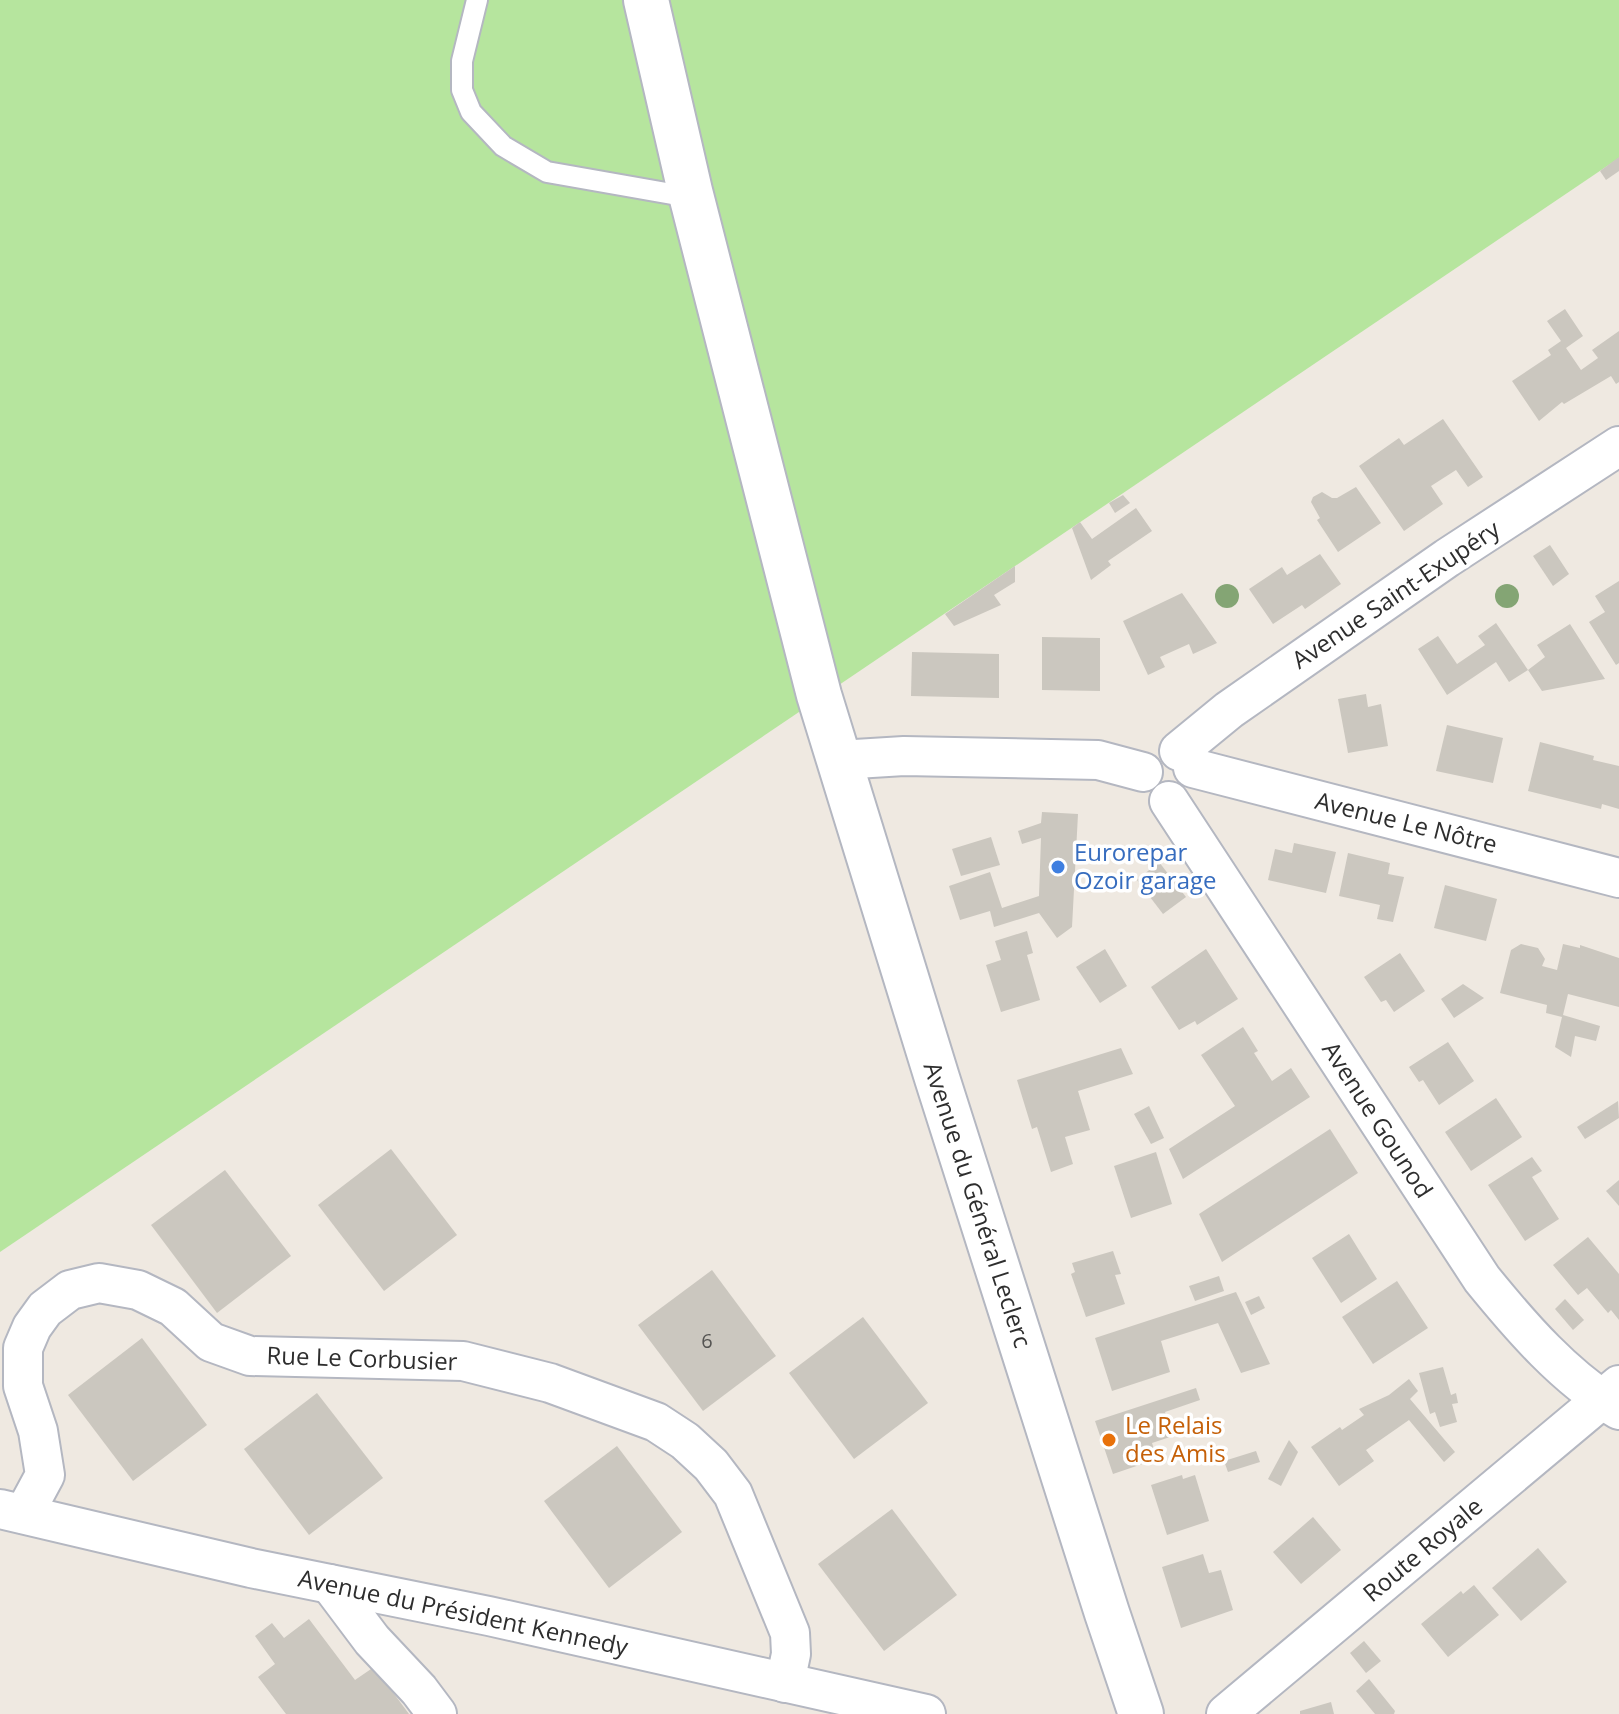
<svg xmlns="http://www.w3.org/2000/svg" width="1619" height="1714" font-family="'Open Sans',sans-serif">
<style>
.green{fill:#b6e59e}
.building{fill:#cbc7bf}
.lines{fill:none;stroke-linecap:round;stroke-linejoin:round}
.lane-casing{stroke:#b4b7c1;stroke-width:24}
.street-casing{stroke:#b4b7c1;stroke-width:42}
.secondary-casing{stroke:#b4b7c1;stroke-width:48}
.lane{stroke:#fff;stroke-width:20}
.street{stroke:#fff;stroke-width:38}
.secondary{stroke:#fff;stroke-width:44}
.tree{fill:#84a574}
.shop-dot{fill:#3f7fe0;stroke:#fff;stroke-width:3}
.food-dot{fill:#e8710a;stroke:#fff;stroke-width:3}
.labels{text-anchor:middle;stroke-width:7;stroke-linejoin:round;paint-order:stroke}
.number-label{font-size:20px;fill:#555452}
.street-label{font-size:24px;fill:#2e2e2e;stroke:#fff}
.shop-label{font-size:24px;fill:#366cbe;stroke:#fff;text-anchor:start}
.food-label{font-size:24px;fill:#c56008;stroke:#fff;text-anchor:start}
</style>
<rect width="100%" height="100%" fill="#efe9e1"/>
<path class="green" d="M0 0H1619V158L0 1252Z"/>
<g class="building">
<path d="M1619 157V171L1606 180 1600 171Z"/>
<path d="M1565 309 1583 336 1566 348 1581 370 1598 358 1592 350 1619 331V382L1616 384 1611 376 1564 404 1562 402 1539 421 1512 381 1551 355 1548 350 1561 341 1547 321Z"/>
<path d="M1443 419 1483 477 1468 487 1456 470 1431 486 1443 504 1404 531 1359 466 1399 438 1404 445Z"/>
<path d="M1356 487 1381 523 1338 552 1317 520 1320 518 1311 502 1313 497 1322 492 1332 498H1337Z"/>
<path d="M1123 495 1130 503 1115 513 1109 503Z"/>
<path d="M1136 508 1152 531 1108 561 1111 565 1091 580 1072 528 1080 522 1092 539Z"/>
<path d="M1550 545 1569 574 1553 586 1533 556Z"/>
<path d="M1320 554 1341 584 1305 609 1302 605 1273 624 1249 589 1282 567 1287 575Z"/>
<path d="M1015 566V582L994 595 1001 605 954 626 945 614Z"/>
<path d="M1619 581V663L1616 665 1589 622 1605 612 1595 596Z"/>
<path d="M1182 593 1217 643 1193 654 1189 644 1160 657 1165 667 1148 675 1123 621Z"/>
<path d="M1496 623 1528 670 1545 657 1537 645 1570 624 1605 679 1542 691 1528 670 1509 682 1496 662 1447 695 1418 649 1438 636 1457 664 1485 645 1478 636Z"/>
<path d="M1042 637 1100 638V691L1042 690Z"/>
<path d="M912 652 999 654V698L911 696Z"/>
<path d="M1366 694 1368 707 1381 704 1388 746 1348 753 1338 699Z"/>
<path d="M1447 725 1503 738 1493 783 1436 771Z"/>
<path d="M1540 742 1594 756 1593 760 1619 766V809L1602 804 1601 809 1528 791Z"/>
<path d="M1042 812 1078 814 1072 927 1057 938 1039 913 994 927 990 911 960 920 949 886 990 872 1002 908 1039 896 1041 838 1022 844 1018 831 1041 823Z"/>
<path d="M991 837 1000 865 961 876 952 849Z"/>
<path d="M1294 843 1336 852 1326 893 1268 880 1275 849 1292 853Z"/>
<path d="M1348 853 1390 863 1388 874 1404 877 1393 922 1377 919 1380 905 1339 896Z"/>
<path d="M1159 862 1186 897 1163 914 1137 880Z"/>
<path d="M1445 885 1497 899 1486 941 1434 928Z"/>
<path d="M1027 931 1033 953 1027 955 1040 1000 1001 1012 986 965 1001 960 995 941Z"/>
<path d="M1521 944 1538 948 1545 959 1542 966 1557 970 1563 944 1580 948V945L1619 958V1007L1568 994 1563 1015 1600 1026 1596 1041 1575 1036 1571 1057 1555 1047 1562 1017 1546 1013 1547 1005 1500 993 1511 950Z"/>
<path d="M1105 949 1127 986 1100 1003 1076 967Z"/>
<path d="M1206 949 1238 999 1197 1025 1195 1021 1179 1030 1151 987Z"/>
<path d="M1400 953 1425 991 1394 1012 1386 1000 1381 1002 1364 977Z"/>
<path d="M1463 984 1484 998 1454 1018 1441 999Z"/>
<path d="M1243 1027 1258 1051 1254 1053 1272 1081 1291 1068 1310 1097 1183 1179 1169 1149 1235 1106 1201 1055Z"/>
<path d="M1448 1042 1474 1081 1439 1105 1423 1080 1419 1082 1409 1067Z"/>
<path d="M1121 1048 1133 1074 1078 1091 1090 1130 1065 1137 1073 1164 1051 1172 1037 1127 1032 1129 1017 1080Z"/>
<path d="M1496 1098 1522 1137 1471 1171 1445 1132Z"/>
<path d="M1618 1101 1619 1118 1585 1139 1577 1127Z"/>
<path d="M1149 1106 1164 1138 1151 1144 1134 1114Z"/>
<path d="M1330 1129 1358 1173 1222 1262 1199 1214Z"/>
<path d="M391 1149 457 1235 384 1291 318 1205Z"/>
<path d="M1156 1152 1172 1204 1131 1218 1114 1166Z"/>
<path d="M1532 1157 1542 1171 1532 1177 1559 1219 1525 1241 1488 1185Z"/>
<path d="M225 1170 291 1256 217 1313 151 1225Z"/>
<path d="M1619 1180V1206L1606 1191Z"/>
<path d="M1349 1234 1377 1279 1341 1303 1312 1258Z"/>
<path d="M1588 1237 1619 1274V1320L1611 1310 1608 1313 1587 1288 1578 1295 1553 1265Z"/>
<path d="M1113 1251 1121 1274 1115 1275 1125 1304 1086 1317 1071 1274 1075 1272 1072 1263Z"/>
<path d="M712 1270 776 1356 703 1411 638 1325Z"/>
<path d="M1219 1276 1224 1291 1195 1301 1189 1286Z"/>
<path d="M1397 1281 1428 1328 1373 1364 1342 1317Z"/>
<path d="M1236 1292 1270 1364 1241 1373 1218 1323 1161 1341 1170 1372 1112 1391 1095 1338Z"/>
<path d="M1259 1296 1265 1308 1251 1315 1245 1302Z"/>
<path d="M1565 1299 1584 1320 1573 1330 1555 1309Z"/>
<path d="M863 1317 928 1403 854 1459 789 1373Z"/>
<path d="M142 1338 207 1425 133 1481 68 1395Z"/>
<path d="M1443 1367 1451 1395 1456 1393 1458 1403 1452 1404 1457 1422 1440 1427 1435 1412 1430 1414 1419 1373Z"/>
<path d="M1409 1379 1418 1391 1410 1399 1455 1452 1444 1462 1409 1420 1366 1450 1374 1461 1339 1486 1311 1447 1340 1427 1342 1430 1364 1415 1359 1409 1389 1395Z"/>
<path d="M1196 1388 1200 1400 1165 1412 1173 1436 1152 1443 1157 1459 1113 1474 1095 1421Z"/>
<path d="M317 1393 383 1478 309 1535 244 1449Z"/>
<path d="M1289 1440 1298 1452 1281 1486 1268 1479Z"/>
<path d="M617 1446 682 1532 609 1588 544 1501Z"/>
<path d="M1256 1451 1260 1462 1228 1472 1224 1461Z"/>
<path d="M1182 1475 1183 1479 1195 1475 1209 1521 1167 1535 1151 1485Z"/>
<path d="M892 1509 957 1595 884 1651 818 1564Z"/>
<path d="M1313 1517 1341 1550 1301 1584 1273 1552Z"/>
<path d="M1538 1548 1567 1582 1521 1621 1492 1588Z"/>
<path d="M1203 1554 1209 1573 1221 1570 1233 1610 1181 1628 1162 1567Z"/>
<path d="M1474 1585 1499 1615 1448 1657 1421 1624 1461 1591 1463 1594Z"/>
<path d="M309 1619 355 1680 374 1667 409 1714H286L258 1677 275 1664 255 1636 272 1623 284 1638Z"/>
<path d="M1364 1641 1381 1661 1366 1673 1350 1653Z"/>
<path d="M1369 1679 1395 1711 1394 1714H1375L1356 1691Z"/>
<path d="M1331 1702 1334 1714H1300V1711Z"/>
</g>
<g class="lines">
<g class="lane-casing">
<path id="lane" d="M477 0 462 61V90L471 112 503 146 547 172 672 194 690 191"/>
</g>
<g class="street-casing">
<g id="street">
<path d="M1179 751 1229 710 1447 558 1619 446"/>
<path d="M839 760 904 756 1098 760 1143 772"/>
<path d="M1193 768 1619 878"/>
<path d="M1169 801 1482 1279C1521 1327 1565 1378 1619 1410"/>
<path d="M0 1509 251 1568 489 1616 926 1714"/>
<path d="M24 1514 45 1475 38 1431 23 1386V1348L32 1327 45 1309 70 1290 99 1283 138 1290 173 1307 211 1342 250 1356 463 1361 550 1383 656 1422 685 1441 711 1465 733 1494 790 1633 791 1654 785 1683"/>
<path d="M330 1584 372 1640 419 1690 437 1714"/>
<path d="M1226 1714 1619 1385"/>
</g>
</g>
<g class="secondary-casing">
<path id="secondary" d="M646 0 690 191 819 695 937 1078 1107 1613 1141 1714"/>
</g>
<use href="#lane" class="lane"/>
<use href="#street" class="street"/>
<use href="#secondary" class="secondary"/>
</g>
<g class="tree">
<circle cx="1227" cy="596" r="12"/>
<circle cx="1507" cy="596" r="12"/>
</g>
<circle class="shop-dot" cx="1058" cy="867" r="8"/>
<circle class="food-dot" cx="1109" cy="1440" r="8"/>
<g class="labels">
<g class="number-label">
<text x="707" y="1348">6</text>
</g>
<g class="street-label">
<text transform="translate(1396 595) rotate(-34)" y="8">Avenue Saint-Exupéry</text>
<text transform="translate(1406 823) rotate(14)" y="8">Avenue Le Nôtre</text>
<text transform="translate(1377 1120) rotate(57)" y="8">Avenue Gounod</text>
<text transform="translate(977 1205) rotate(72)" y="8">Avenue du Général Leclerc</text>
<text transform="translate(362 1359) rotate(2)" y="8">Rue Le Corbusier</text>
<text transform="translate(1423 1550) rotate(-40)" y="8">Route Royale</text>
<text transform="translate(463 1613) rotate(12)" y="8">Avenue du Président Kennedy</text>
</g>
<g class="shop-label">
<text x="1074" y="861">Eurorepar<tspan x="1074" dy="28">Ozoir garage</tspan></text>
</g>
<g class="food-label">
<text x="1125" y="1434">Le Relais<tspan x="1125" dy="28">des Amis</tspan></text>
</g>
</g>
</svg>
